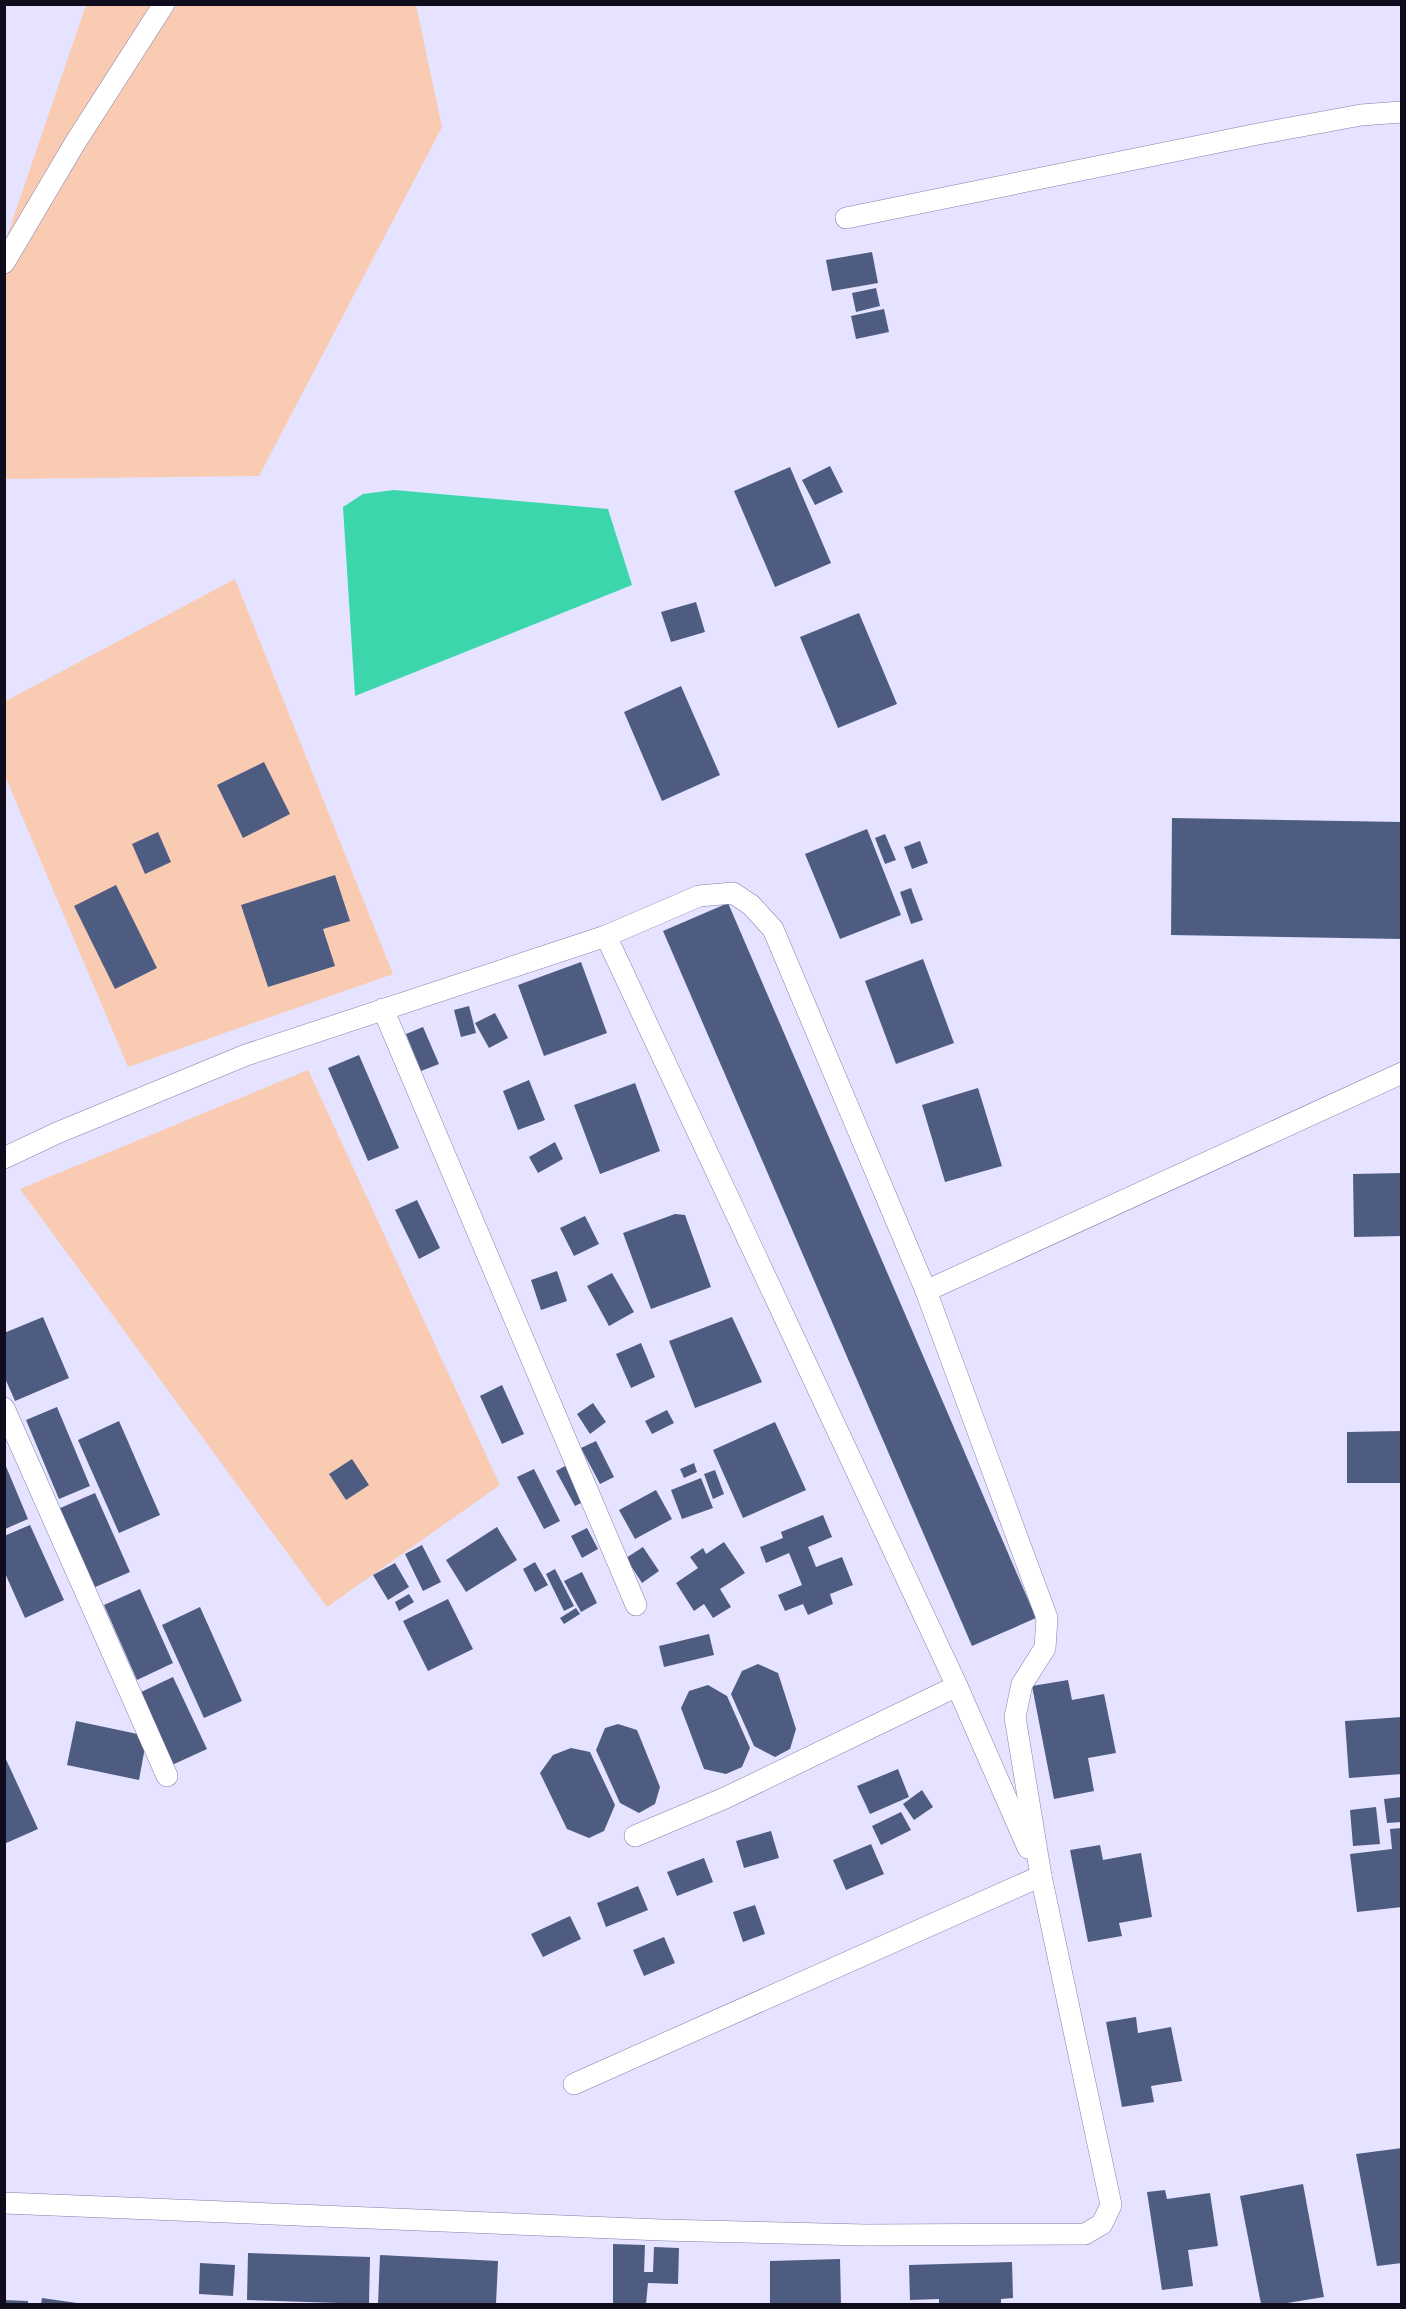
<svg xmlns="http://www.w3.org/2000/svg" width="1406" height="2309" font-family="'Open Sans',sans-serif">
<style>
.green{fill:#f9cbb3}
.water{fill:#3cd6ac}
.building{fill:#4f5c82}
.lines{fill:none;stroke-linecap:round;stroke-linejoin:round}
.lane-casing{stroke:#847faa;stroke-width:22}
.lane{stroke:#fff;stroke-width:21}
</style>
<rect width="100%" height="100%" fill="#e5e3ff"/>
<g class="green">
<path d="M86 5H416L442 127 259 476 5 479V242Z"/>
<path d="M235 579 393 974 128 1067 5 776 4 702Z"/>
<path d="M308 1070 500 1485 327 1607 20 1189Z"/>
</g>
<path class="water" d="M394 490 608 509 632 585 355 696 343 507 363 494Z"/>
<g class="building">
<path d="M872 252 878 283 832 291 826 260Z"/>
<path d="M876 288 880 306 856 312 852 293Z"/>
<path d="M884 309 889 332 856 339 851 316Z"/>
<path d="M830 466 843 492 815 505 802 480Z"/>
<path d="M790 467 831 563 775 587 734 491Z"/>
<path d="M696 602 705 632 671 642 661 612Z"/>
<path d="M859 613 897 704 838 728 800 637Z"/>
<path d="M681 686 720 775 662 801 624 712Z"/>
<path d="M264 762 290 814 243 838 217 785Z"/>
<path d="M1172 818 1402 822V939L1171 935Z"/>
<path d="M867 829 901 915 840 939 805 854Z"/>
<path d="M158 832 171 862 145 874 132 844Z"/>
<path d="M885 834 896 860 885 864 875 838Z"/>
<path d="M920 841 928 863 912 869 904 847Z"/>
<path d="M335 875 350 921 323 929 335 966 268 987 241 905Z"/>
<path d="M116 885 157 968 115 989 74 906Z"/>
<path d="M911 888 923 920 911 924 900 892Z"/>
<path d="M728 903 1036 1618 972 1646 663 931Z"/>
<path d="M923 959 954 1043 896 1064 865 981Z"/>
<path d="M581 962 607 1033 544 1056 518 985Z"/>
<path d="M469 1006 476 1033 461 1037 454 1010Z"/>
<path d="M495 1013 508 1038 489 1048 475 1023Z"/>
<path d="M423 1027 439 1064 421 1071 406 1034Z"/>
<path d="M359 1055 399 1148 368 1161 328 1068Z"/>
<path d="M529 1080 545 1120 518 1130 503 1091Z"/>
<path d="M635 1083 660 1151 600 1174 574 1105Z"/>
<path d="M978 1088 1002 1166 945 1182 922 1105Z"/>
<path d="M555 1142 563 1159 538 1173 529 1157Z"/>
<path d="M1402 1173V1236L1354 1237 1353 1174Z"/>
<path d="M417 1200 440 1248 419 1259 395 1210Z"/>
<path d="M675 1214 685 1215 711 1287 651 1309 623 1233Z"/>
<path d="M585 1216 599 1244 574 1256 560 1228Z"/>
<path d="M557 1271 567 1301 541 1310 531 1280Z"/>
<path d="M612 1273 634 1312 609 1326 587 1286Z"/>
<path d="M43 1317 69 1378 15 1401 4 1376V1333Z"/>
<path d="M732 1317 762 1382 695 1408 669 1341Z"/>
<path d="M641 1343 655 1377 631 1388 616 1354Z"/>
<path d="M502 1385 524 1434 502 1444 480 1396Z"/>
<path d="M593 1403 606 1422 590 1434 577 1414Z"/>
<path d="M57 1407 90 1486 59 1499 26 1420Z"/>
<path d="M667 1410 674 1423 652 1434 645 1421Z"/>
<path d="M119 1421 160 1515 119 1533 78 1440Z"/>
<path d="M775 1422 806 1490 743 1518 713 1450Z"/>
<path d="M1402 1431V1483H1347V1432Z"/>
<path d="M596 1441 614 1477 600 1484 581 1448Z"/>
<path d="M352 1459 369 1485 346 1500 329 1474Z"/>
<path d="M694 1463 697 1472 684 1478 680 1469Z"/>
<path d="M5 1464 28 1519 5 1529Z"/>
<path d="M567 1465 587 1500 575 1506 556 1471Z"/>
<path d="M534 1469 560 1521 544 1529 517 1477Z"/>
<path d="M715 1470 724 1494 713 1499 704 1474Z"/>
<path d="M701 1478 713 1508 682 1519 671 1490Z"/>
<path d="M656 1490 672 1519 635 1539 619 1510Z"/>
<path d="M95 1493 130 1572 93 1588 58 1509Z"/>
<path d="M823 1515 832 1537 808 1547 816 1567 842 1557 853 1585 830 1594 833 1604 808 1615 803 1604 785 1611 778 1595 802 1585 789 1553 766 1563 760 1547 783 1538 781 1532Z"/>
<path d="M30 1525 64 1600 25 1618 4 1571V1536Z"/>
<path d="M497 1527 517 1560 466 1592 446 1560Z"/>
<path d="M587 1528 598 1549 582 1558 571 1536Z"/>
<path d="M724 1542 745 1573 720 1589 731 1607 713 1618 704 1604 694 1611 676 1583 698 1568 690 1557 703 1548 706 1554Z"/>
<path d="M422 1545 441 1582 423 1591 405 1554Z"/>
<path d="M643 1547 659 1571 642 1583 626 1558Z"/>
<path d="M535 1562 548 1585 535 1592 523 1569Z"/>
<path d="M395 1563 409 1587 388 1600 373 1575Z"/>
<path d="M555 1569 574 1606 564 1611 546 1574Z"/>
<path d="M582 1572 597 1603 581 1612 564 1581Z"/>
<path d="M140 1589 173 1663 137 1680 104 1605Z"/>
<path d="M409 1594 414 1602 399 1611 395 1602Z"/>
<path d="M448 1599 473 1649 428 1671 403 1621Z"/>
<path d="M200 1607 242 1701 204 1718 162 1625Z"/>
<path d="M576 1608 580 1614 564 1624 560 1618Z"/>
<path d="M709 1634 714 1655 664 1667 659 1646Z"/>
<path d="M758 1664 778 1673 796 1729 790 1749 775 1757 754 1746 731 1694 742 1671Z"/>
<path d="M173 1677 207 1749 172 1765 139 1693Z"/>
<path d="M1068 1680 1072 1700 1104 1694 1116 1753 1088 1758 1094 1791 1054 1799 1032 1686Z"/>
<path d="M708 1685 727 1696 750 1748 742 1767 726 1774 704 1769 681 1708 689 1691Z"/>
<path d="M1402 1717V1774L1349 1778 1345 1721Z"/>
<path d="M76 1721 147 1736 139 1780 67 1765Z"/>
<path d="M618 1724 637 1730 660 1787 655 1804 639 1813 620 1803 596 1750 605 1728Z"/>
<path d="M571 1748 590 1752 615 1805 604 1831 589 1838 567 1829 540 1773 553 1755Z"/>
<path d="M4 1755 38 1829 4 1844Z"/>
<path d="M898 1769 909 1797 870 1814 857 1786Z"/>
<path d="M922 1790 933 1807 914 1820 903 1804Z"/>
<path d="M1402 1797V1822L1387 1823 1384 1799Z"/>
<path d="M1376 1807 1380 1844 1353 1846 1350 1810Z"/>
<path d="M901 1812 911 1830 881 1845 872 1826Z"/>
<path d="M1402 1828V1907L1357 1912 1350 1854 1392 1849 1390 1829Z"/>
<path d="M771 1831 779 1858 744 1868 736 1841Z"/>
<path d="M871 1844 884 1874 846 1890 833 1860Z"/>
<path d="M1100 1845 1103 1860 1141 1853 1152 1917 1119 1923 1122 1936 1088 1942 1070 1850Z"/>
<path d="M704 1858 713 1882 677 1896 667 1872Z"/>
<path d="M638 1886 648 1910 606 1927 597 1903Z"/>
<path d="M755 1905 765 1934 743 1942 733 1912Z"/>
<path d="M570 1916 581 1939 543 1957 531 1934Z"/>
<path d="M664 1937 675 1963 644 1976 633 1950Z"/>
<path d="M1136 2017 1138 2033 1171 2027 1182 2081 1151 2086 1154 2102 1122 2107 1106 2022Z"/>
<path d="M1402 2148V2263L1377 2266 1356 2154Z"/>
<path d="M1303 2184 1324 2297 1281 2304H1261L1240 2196Z"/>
<path d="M1165 2190 1167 2199 1210 2193 1218 2246 1188 2250 1193 2286 1162 2290 1147 2192Z"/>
<path d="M613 2244 645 2245 644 2272H653L654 2247 679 2248 678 2284 648 2283 646 2304H613Z"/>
<path d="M248 2253 370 2257 369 2304 247 2300Z"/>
<path d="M380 2255 498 2261 496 2304H378Z"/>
<path d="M840 2259 841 2304H770V2261Z"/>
<path d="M1012 2262 1013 2298 1001 2299V2304H939V2299L910 2300 909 2265Z"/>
<path d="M200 2263 235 2265 233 2296 199 2294Z"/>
<path d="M42 2298 77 2303V2304H41Z"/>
<path d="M4 2300 28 2301V2304H4Z"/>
</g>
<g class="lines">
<g class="lane-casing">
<g id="lane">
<path d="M846 218 1258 134 1361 115 1402 112"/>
<path d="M4 263 75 143 164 4"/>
<path d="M606 936 957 1686 1028 1848"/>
<path d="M383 1009 636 1605"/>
<path d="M4 1158 57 1133 246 1055 606 936 699 896 733 893 751 905 773 929 926 1291 1047 1618 1045 1648 1022 1684 1015 1717 1041 1876 1111 2205 1102 2224 1085 2234 865 2235 661 2230 4 2203"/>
<path d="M926 1291 1402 1073"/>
<path d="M4 1408 167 1776"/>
<path d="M635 1836 725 1798 957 1686"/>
<path d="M574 2084 1041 1876"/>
</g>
</g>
<use href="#lane" class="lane"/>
</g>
<rect width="1406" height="2309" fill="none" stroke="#0f0d1d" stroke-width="12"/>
</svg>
